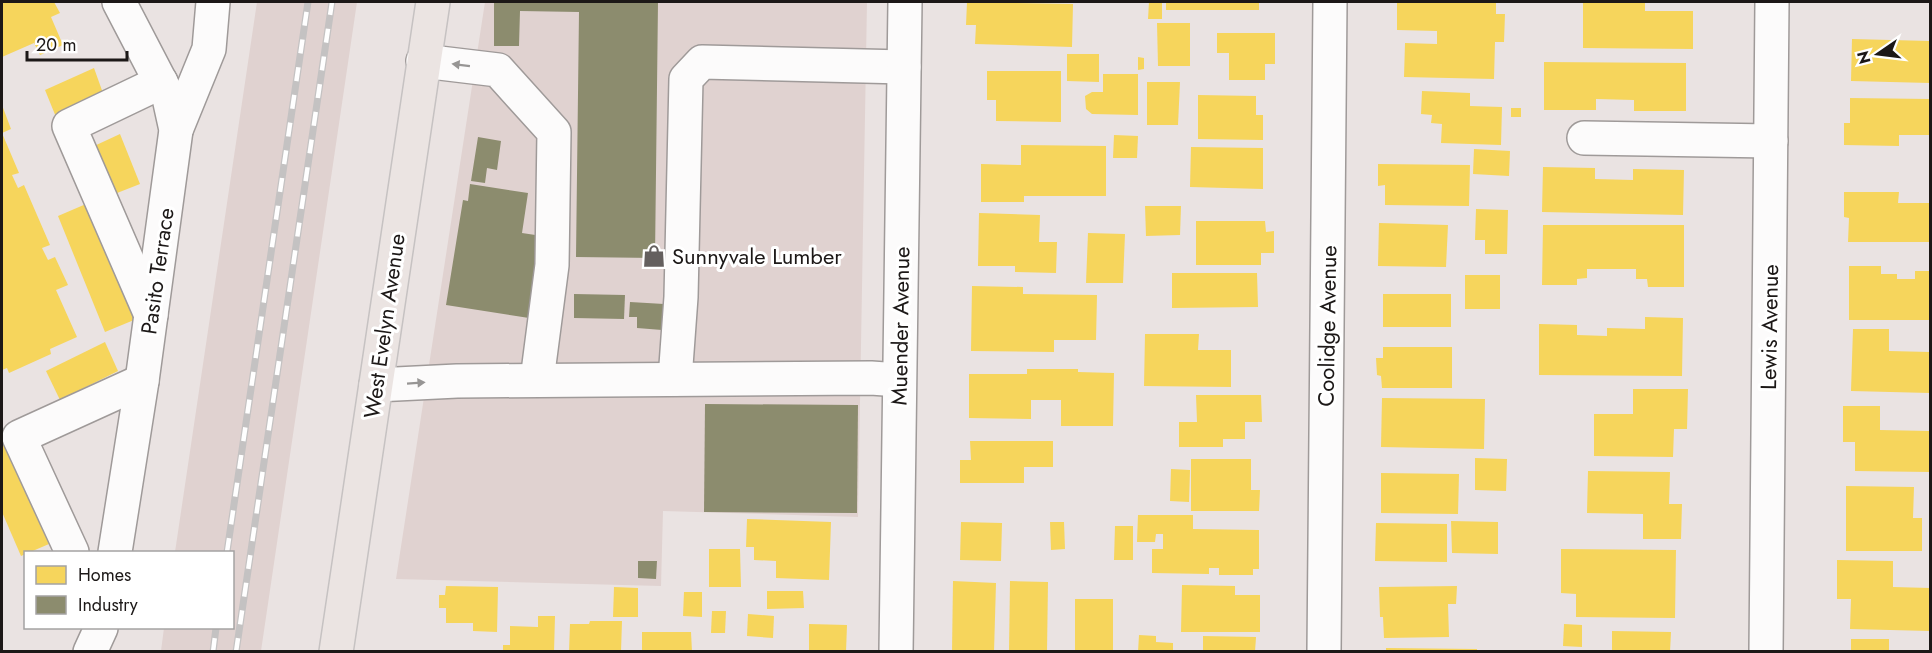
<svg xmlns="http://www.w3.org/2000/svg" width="1932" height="653" font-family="Jost,sans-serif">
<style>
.built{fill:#e0d2d0}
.homes{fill:#f6d55c}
.industry{fill:#8c8c6e}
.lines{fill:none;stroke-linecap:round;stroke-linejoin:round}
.minor-casing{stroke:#9f9a99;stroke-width:36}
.major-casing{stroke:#c6c2c2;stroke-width:36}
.minor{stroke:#fcfbfb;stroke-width:33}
.major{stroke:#ebe4e2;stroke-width:33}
.rail-casing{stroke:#c4c2c2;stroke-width:7}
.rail{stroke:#fff;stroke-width:4.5;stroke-dasharray:14;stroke-linecap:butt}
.oneway{fill:#979594}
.labels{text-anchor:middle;stroke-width:6;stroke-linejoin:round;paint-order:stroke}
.poi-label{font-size:22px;fill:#1c1817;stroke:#fff;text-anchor:start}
.street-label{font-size:22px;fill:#1c1817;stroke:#fff}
</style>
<rect width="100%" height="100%" fill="#eae3e2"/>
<g class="built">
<path d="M257 2H357L261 651H161L164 628H232V552H175Z"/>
<path d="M485 2H867L858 517 663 511 661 586 396 579Z"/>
</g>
<g class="homes">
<path d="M2 2H54L60 13 51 17 63 45 40 55 34 43 2 57Z"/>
<path d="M967 2 1073 4 1072 47 975 44 976 25H966Z"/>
<path d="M1149 2H1162V19H1148Z"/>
<rect x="1166" y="2" width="93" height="8"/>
<path d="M1397 2H1496V14H1505L1504 42H1495L1494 79 1404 77 1405 43 1437 44V31L1397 30Z"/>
<path d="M1583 2H1645V11H1693V49L1583 48Z"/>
<path d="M1157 23H1190V66H1158Z"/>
<path d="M1217 33H1275V64H1265V80H1229V53H1217Z"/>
<path d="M1852 39 1930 41V83L1851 81Z"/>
<path d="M1067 54H1099V82L1067 81Z"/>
<path d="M1138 57 1144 58V69L1138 70Z"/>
<path d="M1544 62 1686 63V111H1634V100L1596 99V110H1544Z"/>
<path d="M94 68 104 96 56 117 45 90Z"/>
<path d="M987 71H1061V122L996 121V100H987Z"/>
<path d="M1103 74H1138V115L1092 114 1086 109 1085 96 1092 92H1103Z"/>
<path d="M1147 82H1180L1178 125H1147Z"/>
<path d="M1422 91 1470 93V106L1502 107 1501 145 1441 143 1442 124 1431 123 1432 115 1421 114Z"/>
<path d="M1198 95 1256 96V115H1263V140L1198 139Z"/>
<path d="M1850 98 1930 99V135H1899V146L1844 145V123H1850Z"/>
<path d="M2 105 11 129 2 133Z"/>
<rect x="1511" y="108" width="10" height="9"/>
<path d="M2 133 19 173 12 175 18 188 24 185 50 245 42 248 48 260 55 257 68 285 56 290 77 337 50 349 51 354 9 373 7 368 2 370Z"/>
<path d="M120 134 140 184 112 195 92 147Z"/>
<path d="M1114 135 1138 136 1137 158H1113Z"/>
<path d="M1021 145 1106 146V196H1024V202H981V164L1021 165Z"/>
<path d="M1191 147 1263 148V189L1190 187Z"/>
<path d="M1474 149 1510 151 1509 176 1473 174Z"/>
<path d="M1378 164 1470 165 1469 206 1385 205V185L1378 186Z"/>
<path d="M1543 167 1595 168V179L1633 180V169L1684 170 1683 215 1542 212Z"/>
<path d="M1844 192H1899L1898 203H1930V242H1848L1849 218 1844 217Z"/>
<path d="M86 204 134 320 105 332 58 216Z"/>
<path d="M1145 206H1181L1180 235 1146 236Z"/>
<path d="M1476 209 1508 210 1507 254H1485V240H1475Z"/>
<path d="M979 213 1040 215 1039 242H1057L1056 273 1015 272V266H978Z"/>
<path d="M1196 221H1265L1266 232 1274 231V253H1261V265H1196Z"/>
<path d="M1379 223 1448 225 1446 267 1378 266Z"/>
<path d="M1543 225H1684V287H1648L1647 279H1636V269H1587V278L1577 279V285H1542Z"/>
<path d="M1088 233 1125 234 1123 283H1086Z"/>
<path d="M1849 266H1881V274H1897V279H1915V271H1930V320H1849Z"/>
<path d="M1172 273H1257L1258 307 1172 308Z"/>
<rect x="1465" y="275" width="35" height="34"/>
<path d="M972 286 1023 287V294L1097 295 1096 340H1054V352L971 351Z"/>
<rect x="1383" y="294" width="68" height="33"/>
<path d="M1645 317 1683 318 1682 376 1539 375V324L1577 325V335L1607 336V328L1645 329Z"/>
<path d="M1853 329H1889V351L1930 352V393L1851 391Z"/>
<path d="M1145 334H1199L1198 350H1231V387L1144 386Z"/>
<path d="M105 342 118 371 60 400 46 371Z"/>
<path d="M1383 347H1452V388H1382L1381 376 1377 375 1376 358H1383Z"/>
<path d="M1027 369H1078V372L1114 373 1113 426H1061V400H1031V419L969 418V374H1027Z"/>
<path d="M1633 389H1688L1687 429H1674L1673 457 1594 456V414H1633Z"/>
<path d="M1196 395H1261L1262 422H1245V439H1223V447H1179V422H1197Z"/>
<path d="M1382 398 1485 399 1484 449 1381 447Z"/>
<path d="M1843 406H1880V430L1930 431V472L1855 471V442H1843Z"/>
<path d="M2 437 49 544 21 556 2 512Z"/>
<path d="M970 441H1053V467H1024V483H960V460H971Z"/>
<path d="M1475 458 1507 459 1506 491 1475 490Z"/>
<path d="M1191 459H1251V490H1260L1259 511H1191Z"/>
<path d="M1171 469 1190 470 1189 502 1170 501Z"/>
<path d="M1588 471 1670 472 1669 504H1682L1681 539H1643V514L1587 513Z"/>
<path d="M1381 473 1459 474 1458 514 1381 513Z"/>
<path d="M1846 486 1914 487 1913 518H1922V551H1846Z"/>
<path d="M1138 515H1193V529L1259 530V569H1253V575H1219V568H1209V574L1152 573V549H1163V534H1156L1155 542H1137Z"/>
<path d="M747 519 831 522 829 580 776 578V561L754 560V547H746Z"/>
<path d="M1451 521 1498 522V554L1452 553Z"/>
<path d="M961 522 1002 523 1001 561 960 560Z"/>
<path d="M1050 522H1064L1065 549 1051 550Z"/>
<path d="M1376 523 1447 524V562L1375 561Z"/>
<path d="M1115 526H1133V560H1114Z"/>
<path d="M709 549H740L741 587H709Z"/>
<path d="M1561 549 1676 550 1675 618 1576 617V594L1561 593Z"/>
<path d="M1837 560 1893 561V587L1930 588V631L1850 629 1851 599H1837Z"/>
<path d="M953 581 996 583 994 652H952Z"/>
<path d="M1010 581 1048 582 1047 652H1009Z"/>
<path d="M1182 585 1235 586V595H1260V632H1181Z"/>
<path d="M446 586 498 587 497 632 473 631V623H446V608H439V595H445Z"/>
<path d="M1457 586 1456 604H1448L1449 637 1384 638 1383 617H1380L1379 587Z"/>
<path d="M614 587 638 588V617H613Z"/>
<path d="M767 591H803L804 608 767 609Z"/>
<path d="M684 592H702V617L683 616Z"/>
<rect x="1075" y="599" width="38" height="53"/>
<path d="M712 611H726L725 633H711Z"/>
<path d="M748 614 774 616 773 638 747 636Z"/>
<path d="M538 616H555L554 652H503V645H510V626L538 627Z"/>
<path d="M590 621H622L621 652H569L570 624H589Z"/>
<path d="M809 624 847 625 846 652H809Z"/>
<path d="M1564 624 1582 625V647L1563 646Z"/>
<path d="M1612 631 1671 632 1670 652H1612Z"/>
<path d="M642 632H691L692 652H642Z"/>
<path d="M1139 635 1156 636V642L1173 643V652H1138Z"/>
<path d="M1203 636 1256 637 1255 652H1203Z"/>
<rect x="1851" y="639" width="38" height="13"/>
<path d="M1386 648 1477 649V652H1386Z"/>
</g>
<g class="industry">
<path d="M494 2H658L655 258 576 257 579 12 520 11 519 46H494Z"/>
<path d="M478 137 501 141 497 170 487 168 485 183 471 181Z"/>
<path d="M470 184 528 193 522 233 542 236 529 318 446 305 463 200 468 201Z"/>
<path d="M574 294 625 295 624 319 574 318Z"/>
<path d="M630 302 664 304 662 330 637 328V317H629Z"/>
<path d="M705 404 858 405 857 513 704 512Z"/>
<path d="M638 561H657L656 579 638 578Z"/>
</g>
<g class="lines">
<g class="minor-casing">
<g id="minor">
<path d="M423 61 498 70 554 132 552 265 537 380"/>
<path d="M176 130 209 49 213 2"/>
<path d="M1584 138 1771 141"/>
<path d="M151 315 69 126 161 82"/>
<path d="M675 379 681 297 686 79 702 62 904 67"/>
<path d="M376 385 457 381 871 378 899 380"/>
<path d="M72 552 19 437 142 381"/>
<path d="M115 552 142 381 176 130 169 98 119 2"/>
<path d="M90 652 101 628"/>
<path d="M896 652 905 2"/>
<path d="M1324 652 1330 2"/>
<path d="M1766 652 1772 2"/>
</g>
</g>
<g class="major-casing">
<path id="major" d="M336 652 433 2"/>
</g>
<use href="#minor" class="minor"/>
<use href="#major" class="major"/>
<g class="rail-casing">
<g id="rail">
<path d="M227 552 308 2"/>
<path d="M213 652 216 628"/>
<path d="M236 652 332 2"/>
</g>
</g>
<use href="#rail" class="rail"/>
</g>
<defs><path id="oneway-solid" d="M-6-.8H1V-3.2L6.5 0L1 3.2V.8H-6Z" transform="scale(1.5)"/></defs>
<g class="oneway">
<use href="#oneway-solid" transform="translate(461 65) rotate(-173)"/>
<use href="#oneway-solid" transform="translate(416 383) rotate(-4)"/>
</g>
<defs>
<g id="shop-bare" transform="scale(1.8)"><path d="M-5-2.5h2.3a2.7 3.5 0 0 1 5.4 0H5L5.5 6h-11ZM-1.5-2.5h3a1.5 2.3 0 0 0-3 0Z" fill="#645f5e" stroke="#fff" stroke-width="2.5" paint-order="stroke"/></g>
</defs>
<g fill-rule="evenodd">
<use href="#shop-bare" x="654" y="256"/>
</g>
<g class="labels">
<g class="poi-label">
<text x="672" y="264">Sunnyvale Lumber</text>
</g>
<g class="street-label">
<text transform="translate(157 271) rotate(-82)" y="8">Pasito Terrace</text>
<text transform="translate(384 326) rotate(-82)" y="8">West Evelyn Avenue</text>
<text transform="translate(900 326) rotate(-89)" y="8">Muender Avenue</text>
<text transform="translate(1327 326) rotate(-89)" y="8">Coolidge Avenue</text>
<text transform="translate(1769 327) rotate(-89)" y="8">Lewis Avenue</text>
</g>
</g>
<rect width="1932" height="653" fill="none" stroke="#1c1817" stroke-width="6"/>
<rect x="24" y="551" width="210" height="78" fill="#ffffff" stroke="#a4a3a2" stroke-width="1.5"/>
<rect x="36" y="566" width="30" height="18" fill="#f6d55c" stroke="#a4a3a2" stroke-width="1.5"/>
<text x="78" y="581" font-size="18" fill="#1c1817">Homes</text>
<rect x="36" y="596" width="30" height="18" fill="#8c8c6e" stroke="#a4a3a2" stroke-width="1.5"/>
<text x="78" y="611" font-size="18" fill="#1c1817">Industry</text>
<g transform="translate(1878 54) rotate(256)" stroke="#ffffff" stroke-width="4.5" paint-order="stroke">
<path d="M0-4.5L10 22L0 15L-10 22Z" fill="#1c1817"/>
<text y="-9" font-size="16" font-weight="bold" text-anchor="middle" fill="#1c1817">N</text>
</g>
<path d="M27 51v9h100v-9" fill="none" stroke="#1c1817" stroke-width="3"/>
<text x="36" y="51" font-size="18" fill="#1c1817" stroke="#ffffff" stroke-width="4.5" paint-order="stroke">20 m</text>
</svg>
